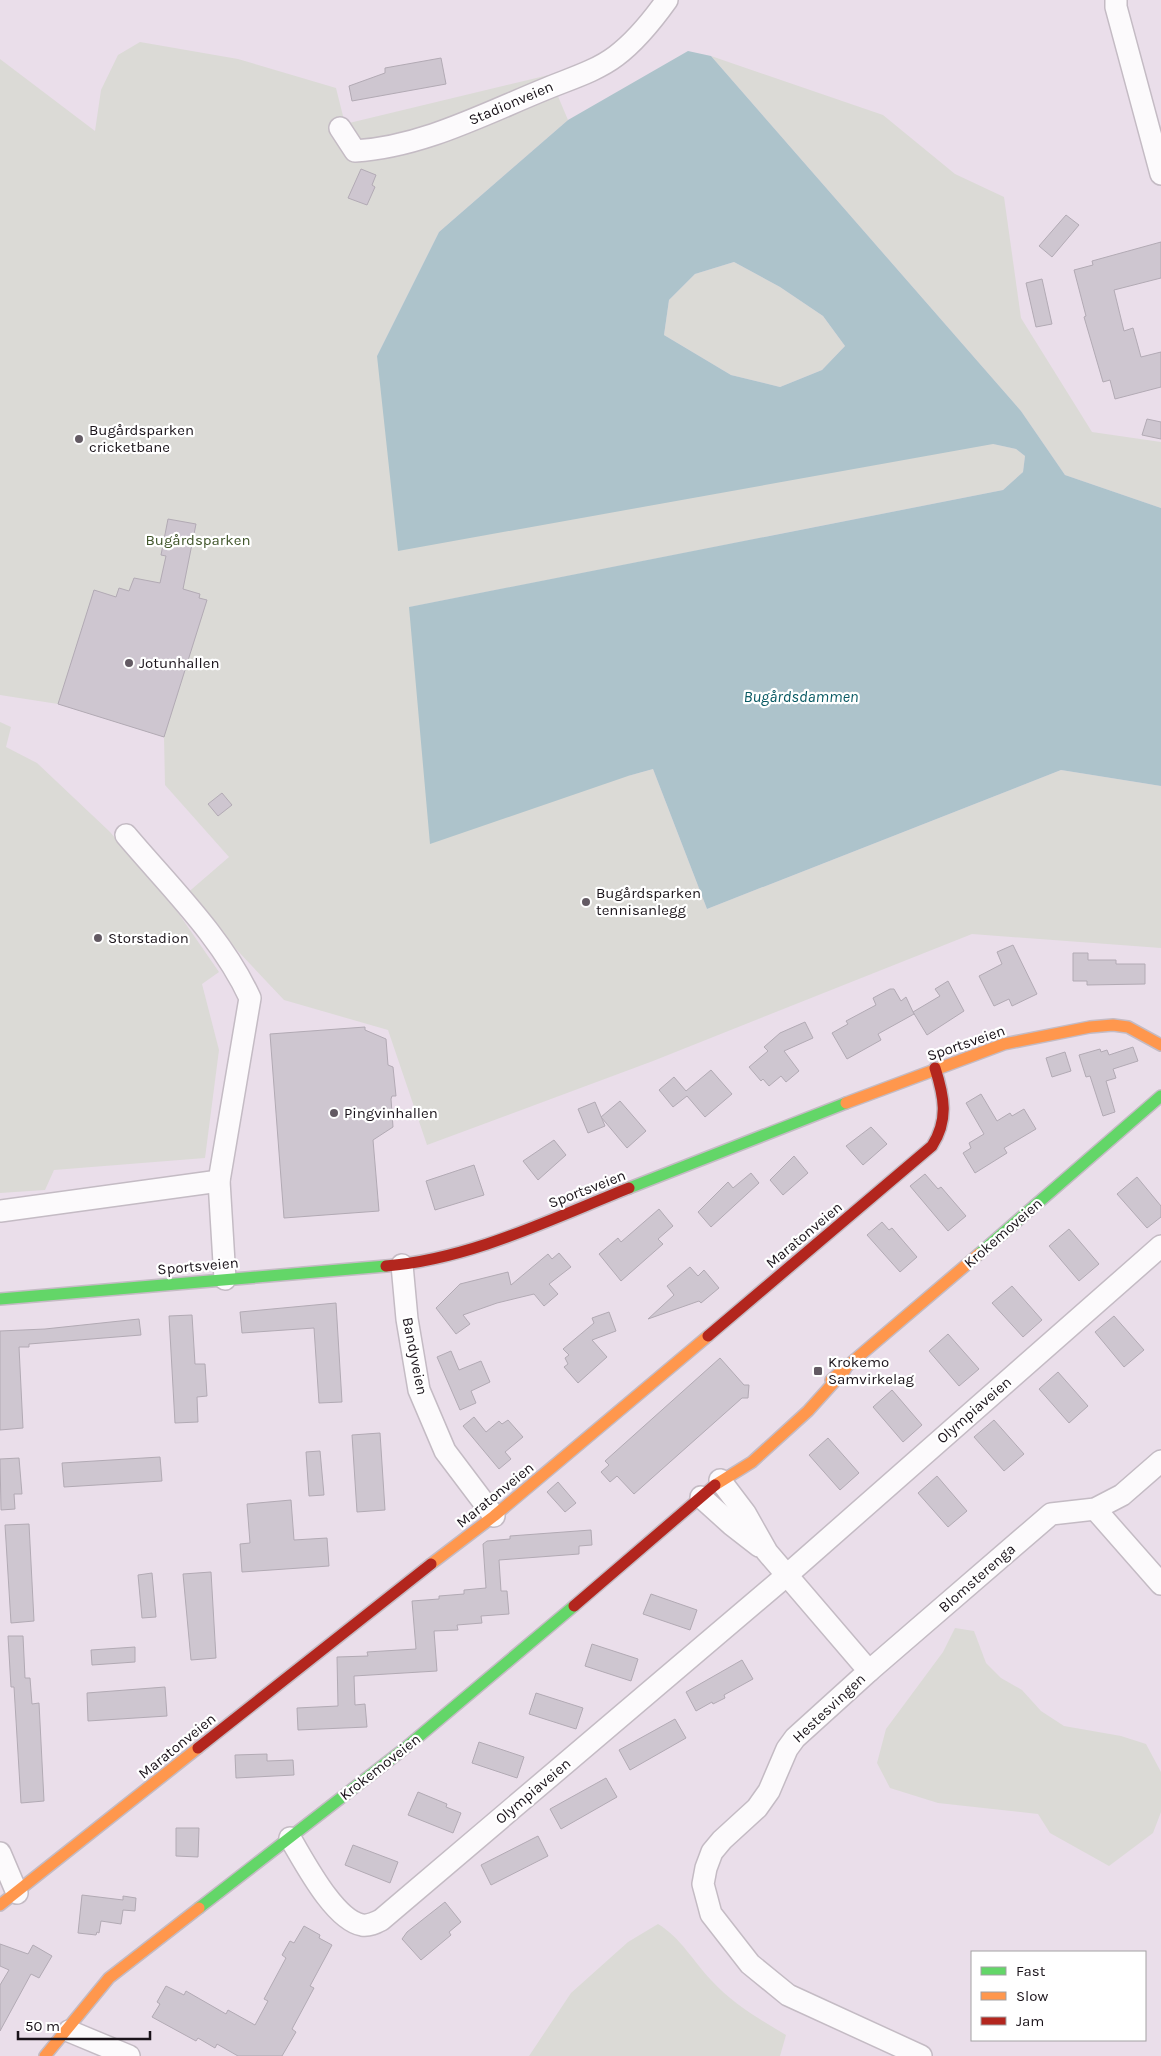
<svg xmlns="http://www.w3.org/2000/svg" width="1161" height="2056" font-family="Karla,sans-serif">
<style>
.green{fill:#dbdad6}
.water{fill:#adc3cb;fill-rule:evenodd}
.building{fill:#cec6d0;stroke:#b2aab4}
.lines{fill:none;stroke-linecap:round;stroke-linejoin:round}
.street-casing{stroke:#c4bbc4;stroke-width:24}
.fast-casing{stroke:#c4bbc4;stroke-width:14}
.slow-casing{stroke:#c4bbc4;stroke-width:14}
.jam-casing{stroke:#c4bbc4;stroke-width:14}
.street{stroke:#fcfafc;stroke-width:21}
.fast{stroke:#63d668;stroke-width:11}
.slow{stroke:#ff974d;stroke-width:11}
.jam{stroke:#b3261e;stroke-width:11}
.poi-dot{fill:#635a63;stroke:#fff;stroke-width:2}
.labels{text-anchor:middle;stroke-width:4.5;stroke-linejoin:round;paint-order:stroke}
.street-label{font-size:15px;fill:#1a131a;stroke:#fff}
.poi-label{font-size:15px;fill:#1a131a;stroke:#fff;text-anchor:start}
.park-label{font-size:15px;fill:#41562b;stroke:#fff}
.water-label{font-size:16px;font-style:italic;fill:#065862;stroke:#fff}
</style>
<rect width="100%" height="100%" fill="#eadeea"/>
<g class="green">
<path d="M140 42 238 59 336 88 345 124 549 75 568 120 439 232 377 356 993 444 1016 449 1025 456 1023 472 1003 490 410 607 628 776 653 769 707 909 1061 770 1161 786V948L972 934 653 1061 427 1145 388 1030 284 1000 185 895 229 857 165 785 164 737 58 704 0 695V59L95 131 101 90 118 55Z"/>
<path d="M711 56 883 115 955 174 1004 197 1021 318 1092 432 1161 442V508L1065 475 1021 411Z"/>
<path d="M734 262 780 287 823 316 845 346 822 370 780 387 731 375 664 335 669 300 695 274Z"/>
<path d="M0 722 11 727 6 747 37 763 110 832 172 904 219 972 202 984 219 1050 205 1158 54 1170 45 1190 0 1193Z"/>
<path d="M955 1628 974 1631 986 1663 1001 1678 1022 1690 1041 1711 1064 1726 1121 1736 1146 1744 1161 1772V1812L1153 1833 1109 1866 1050 1833 1038 1814 938 1803 890 1788 877 1763 886 1729 943 1652Z"/>
<path d="M658 1924C680 1937 694 1962 711 1980 733 2004 759 2019 786 2035L780 2056H529L571 1993 628 1942Z"/>
</g>
<path class="water" d="M688 51 711 56 1021 411 1065 475 1161 508V786L1061 770 707 909 653 769 628 776 430 844 409 607 1003 490 1023 472 1025 456 1016 449 993 444 398 551 377 356 439 232 568 120ZM734 262 780 287 823 316 845 346 822 370 780 387 731 375 664 335 669 300 695 274Z"/>
<g class="building">
<path d="M441 58 446 84 352 101 349 86 385 73V68Z"/>
<path d="M361 169 376 175 372 185 375 187 367 205 348 198Z"/>
<path d="M1066 215 1079 225 1052 257 1039 246Z"/>
<path d="M1161 242V278L1114 290 1124 331 1133 328 1141 357 1161 352V387L1115 399 1110 380 1103 382 1084 317 1086 316 1074 270 1093 265 1092 261Z"/>
<path d="M1042 279 1052 324 1036 327 1026 283Z"/>
<path d="M1147 419 1161 422V439L1142 435Z"/>
<path d="M168 519 196 524 183 589 200 594 199 598 207 600 164 737 58 704 94 590 116 597 119 588 129 591 134 578 160 583 166 556 161 555Z"/>
<path d="M222 793 232 805 218 816 208 804Z"/>
<path d="M1013 945 1037 994 1012 1006 1009 999 994 1006 979 976 1002 964 997 952Z"/>
<path d="M1073 953H1088V960H1116V964H1145V984L1087 985V981H1073Z"/>
<path d="M948 981 964 1011 927 1035 913 1012 940 996 935 989Z"/>
<path d="M890 989H894L901 1001 906 997 914 1014 878 1034 881 1040 847 1059 832 1033 848 1024 846 1021 876 1005 873 998Z"/>
<path d="M805 1022 813 1038 784 1051 799 1071 786 1082 781 1076 769 1086 763 1079 761 1081 749 1067 768 1051 764 1047 780 1033Z"/>
<path d="M365 1027V1030L386 1039 388 1065 393 1067 396 1096H392L391 1099 393 1127 373 1140 379 1211 284 1218 270 1034Z"/>
<path d="M1133 1047 1138 1061 1113 1069 1116 1078 1106 1081 1115 1112 1103 1116 1090 1076 1086 1077 1079 1055 1100 1049 1101 1052 1107 1050 1109 1055Z"/>
<path d="M1065 1052 1071 1071 1052 1077 1046 1058Z"/>
<path d="M711 1070 732 1094 705 1117 687 1096 673 1107 659 1090 674 1077 686 1091Z"/>
<path d="M981 1094 997 1121 1010 1113 1012 1116 1024 1109 1036 1129 1004 1148 1007 1153 975 1173 963 1153 971 1148 969 1143 984 1134 966 1103Z"/>
<path d="M620 1101 646 1131 627 1148 601 1117Z"/>
<path d="M595 1102 605 1126 588 1133 578 1109Z"/>
<path d="M871 1127 887 1144 863 1165 846 1146Z"/>
<path d="M554 1140 566 1155 538 1180 523 1161Z"/>
<path d="M794 1156 808 1173 783 1195 770 1180Z"/>
<path d="M474 1165 484 1195 435 1210 426 1181Z"/>
<path d="M751 1173 759 1183 711 1227 698 1212 728 1182 733 1188Z"/>
<path d="M925 1174 938 1189 941 1187 966 1216 948 1231 910 1186Z"/>
<path d="M1137 1177 1161 1206V1217L1147 1228 1117 1194Z"/>
<path d="M659 1209 673 1226 658 1239 663 1244 621 1281 599 1254 618 1238 621 1242Z"/>
<path d="M882 1222 889 1230 892 1228 917 1257 900 1272 867 1235Z"/>
<path d="M1069 1229 1099 1264 1079 1281 1049 1246Z"/>
<path d="M559 1253 571 1267 549 1284 558 1294 544 1306 534 1294 497 1303 463 1315 470 1324 456 1334 436 1308 460 1284 508 1272 511 1285 548 1254 552 1259Z"/>
<path d="M690 1267 698 1276 704 1270 719 1288 701 1303 699 1301 648 1319 674 1295 667 1286Z"/>
<path d="M1012 1286 1042 1320 1023 1337 992 1303Z"/>
<path d="M336 1303 342 1402 319 1403 314 1328 242 1333 240 1312Z"/>
<path d="M609 1312 616 1331 592 1340 607 1357 578 1383 564 1367 568 1364 565 1358 569 1355 563 1349 594 1323 592 1318Z"/>
<path d="M192 1315 195 1364H205L207 1396 197 1397 198 1422 175 1423 169 1316Z"/>
<path d="M1114 1316 1144 1350 1124 1367 1095 1332Z"/>
<path d="M139 1319 141 1335 29 1344V1347H19L23 1428 0 1430V1331L45 1329Z"/>
<path d="M948 1334 979 1369 959 1386 929 1351Z"/>
<path d="M451 1351 459 1370 481 1361 490 1382 471 1391 476 1403 460 1410 437 1357Z"/>
<path d="M720 1358 744 1385H749L748 1398H742L634 1494 617 1476 610 1482 601 1472 609 1465 605 1461Z"/>
<path d="M1058 1372 1088 1406 1069 1423 1039 1389Z"/>
<path d="M892 1390 922 1425 903 1442 873 1407Z"/>
<path d="M474 1417 486 1432 499 1421 502 1424 508 1420 523 1437 505 1452 511 1459 499 1469 463 1426Z"/>
<path d="M994 1420 1024 1454 1004 1471 974 1437Z"/>
<path d="M380 1433 385 1510 357 1512 352 1435Z"/>
<path d="M828 1438 859 1473 840 1490 809 1455Z"/>
<path d="M320 1451 324 1495 309 1496 306 1452Z"/>
<path d="M160 1457 162 1481 64 1487 62 1463Z"/>
<path d="M19 1458 22 1494H14L15 1509 1 1510 0 1459Z"/>
<path d="M937 1476 967 1511 948 1527 918 1493Z"/>
<path d="M558 1482 576 1503 565 1512 547 1492Z"/>
<path d="M291 1500 294 1540 327 1538 329 1566 242 1572 240 1544 250 1543 247 1504Z"/>
<path d="M29 1524 34 1621 11 1623 5 1525Z"/>
<path d="M591 1530 592 1545 579 1546V1554L499 1560 501 1591H507L509 1614 481 1616 482 1623 457 1625 458 1630 434 1631 437 1671 354 1676 355 1705 365 1704 367 1727 298 1730 297 1708 338 1706 337 1657 368 1656 367 1652 416 1649 412 1601 439 1599V1596L464 1594V1590L486 1588 483 1544 487 1541 510 1539V1536Z"/>
<path d="M211 1572 216 1658 191 1660 183 1574Z"/>
<path d="M152 1573 156 1617 142 1618 138 1575Z"/>
<path d="M651 1594 697 1610 690 1630 643 1614Z"/>
<path d="M8 1636H23L25 1678H30L32 1704 39 1703 44 1801 21 1803 14 1687H11Z"/>
<path d="M592 1644 638 1659 631 1681 585 1666Z"/>
<path d="M135 1647V1662L92 1665 91 1650Z"/>
<path d="M742 1660 753 1679 724 1695 725 1698 713 1704 712 1702 696 1711 686 1692Z"/>
<path d="M165 1687 167 1716 88 1721 87 1693Z"/>
<path d="M536 1693 583 1708 576 1729 529 1714Z"/>
<path d="M675 1719 686 1738 630 1770 619 1750Z"/>
<path d="M479 1742 524 1757 517 1778 472 1763Z"/>
<path d="M267 1754V1761L293 1760 294 1775 236 1778 235 1755Z"/>
<path d="M606 1778 617 1797 561 1829 550 1809Z"/>
<path d="M418 1792 447 1804 446 1807 461 1813 453 1833 408 1815Z"/>
<path d="M176 1828H199L198 1857 176 1856Z"/>
<path d="M538 1836 548 1856 491 1885 481 1865Z"/>
<path d="M353 1845 398 1862 390 1883 345 1865Z"/>
<path d="M82 1895 123 1900V1896L136 1898 135 1911 123 1910 121 1924 101 1921 99 1933 97 1932 96 1935 78 1933Z"/>
<path d="M445 1902 461 1922 449 1932 451 1935 421 1960 402 1939 407 1932Z"/>
<path d="M304 1926 320 1935 319 1938 332 1945 310 1986 314 1988 292 2029 296 2032 282 2056H238L217 2044 215 2048 198 2038 196 2041 152 2017 160 2004 157 2002 166 1986 184 1995 186 1991 226 2014 228 2010 255 2025 268 2001 264 1999 286 1958 282 1955 290 1941 294 1943Z"/>
<path d="M0 1944 28 1954 33 1945 52 1956 39 1978 31 1974 0 2031V1985L9 1970 0 1966Z"/>
</g>
<g class="lines">
<g class="street-casing">
<g id="street">
<path d="M1116 0V7L1161 174"/>
<path d="M340 128 355 151C421 147 482 115 543 90 566 80 595 72 616 56 636 41 652 21 667 0"/>
<path d="M126 835C169 886 222 937 250 998L219 1181 225 1279"/>
<path d="M0 1211 219 1181"/>
<path d="M402 1265 407 1319 419 1390 445 1451 494 1516"/>
<path d="M720 1480 745 1513 767 1552 869 1671 795 1738 787 1749 769 1791 757 1808 722 1840 712 1852 706 1868 703 1884 711 1914 750 1964 788 1995 921 2056"/>
<path d="M701 1497 732 1525 759 1546"/>
<path d="M1095 1509 1161 1584"/>
<path d="M869 1671 1051 1514 1095 1509 1122 1495 1161 1461"/>
<path d="M290 1838C304 1861 334 1920 362 1925 369 1926 375 1923 381 1920L787 1575 1161 1246"/>
<path d="M0 1853 17 1893"/>
<path d="M69 2031 129 2056"/>
</g>
</g>
<g class="fast-casing">
<g id="fast">
<path d="M629 1188 846 1103"/>
<path d="M979 1254 1161 1096"/>
<path d="M0 1299 386 1266"/>
<path d="M199 1908 404 1749 574 1606"/>
</g>
</g>
<g class="slow-casing">
<g id="slow">
<path d="M846 1103 1004 1044 1090 1027 1113 1025 1128 1027 1161 1045"/>
<path d="M831 1380 979 1254"/>
<path d="M715 1485 752 1462 808 1411 845 1370"/>
<path d="M431 1564 494 1516 708 1336"/>
<path d="M0 1905 198 1748"/>
<path d="M45 2056 109 1978 199 1908"/>
</g>
</g>
<g class="jam-casing">
<g id="jam">
<path d="M386 1266C471 1259 551 1219 629 1188"/>
<path d="M708 1336 932 1146C949 1120 944 1096 935 1068"/>
<path d="M574 1606 715 1485"/>
<path d="M198 1748 431 1564"/>
</g>
</g>
<use href="#street" class="street"/>
<use href="#fast" class="fast"/>
<use href="#slow" class="slow"/>
<use href="#jam" class="jam"/>
</g>
<g class="poi-dot">
<circle cx="79" cy="439" r="5"/>
<circle cx="129" cy="663" r="5"/>
<circle cx="586" cy="902" r="5"/>
<circle cx="98" cy="938" r="5"/>
<circle cx="334" cy="1113" r="5"/>
<rect x="813" y="1366" width="10" height="10" rx="2.5"/>
</g>
<g class="labels">
<g class="street-label">
<text transform="translate(511 103) rotate(-23)" y="5">Stadionveien</text>
<text transform="translate(966 1043) rotate(-19)" y="5">Sportsveien</text>
<text transform="translate(587 1189) rotate(-21)" y="5">Sportsveien</text>
<text transform="translate(1003 1233) rotate(-41)" y="5">Krokemoveien</text>
<text transform="translate(804 1235) rotate(-40)" y="5">Maratonveien</text>
<text transform="translate(198 1266) rotate(-5)" y="5">Sportsveien</text>
<text transform="translate(415 1356) rotate(79)" y="5">Bandyveien</text>
<text transform="translate(974 1410) rotate(-41)" y="5">Olympiaveien</text>
<text transform="translate(495 1495) rotate(-39)" y="5">Maratonveien</text>
<text transform="translate(977 1578) rotate(-41)" y="5">Blomsterenga</text>
<text transform="translate(829 1708) rotate(-43)" y="5">Hestesvingen</text>
<text transform="translate(177 1746) rotate(-39)" y="5">Maratonveien</text>
<text transform="translate(380 1767) rotate(-38)" y="5">Krokemoveien</text>
<text transform="translate(533 1791) rotate(-40)" y="5">Olympiaveien</text>
</g>
<g class="poi-label">
<text x="89" y="435">Bugårdsparken<tspan x="89" dy="17">cricketbane</tspan></text>
<text x="139" y="668">Jotunhallen</text>
<text x="596" y="898">Bugårdsparken<tspan x="596" dy="17">tennisanlegg</tspan></text>
<text x="108" y="943">Storstadion</text>
<text x="344" y="1118">Pingvinhallen</text>
<text x="828" y="1367">Krokemo<tspan x="828" dy="17">Samvirkelag</tspan></text>
</g>
<g class="park-label">
<text x="198" y="545">Bugårdsparken</text>
</g>
<g class="water-label">
<text x="801" y="702">Bugårdsdammen</text>
</g>
</g>
<rect x="971" y="1951" width="175" height="90" fill="#ffffff" stroke="#a3a1a3"/>
<rect x="981" y="1967" width="25" height="8" fill="#63d668" stroke="#a3a1a3"/>
<text x="1016" y="1976" font-size="15" fill="#1a131a">Fast</text>
<rect x="981" y="1992" width="25" height="8" fill="#ff974d" stroke="#a3a1a3"/>
<text x="1016" y="2001" font-size="15" fill="#1a131a">Slow</text>
<rect x="981" y="2017" width="25" height="8" fill="#b3261e" stroke="#a3a1a3"/>
<text x="1016" y="2026" font-size="15" fill="#1a131a">Jam</text>
<path d="M18 2031v8h132v-8" fill="none" stroke="#1a131a" stroke-width="2.5"/>
<text x="25" y="2031" font-size="15" fill="#1a131a" stroke="#ffffff" stroke-width="4" paint-order="stroke">50 m</text>
</svg>
